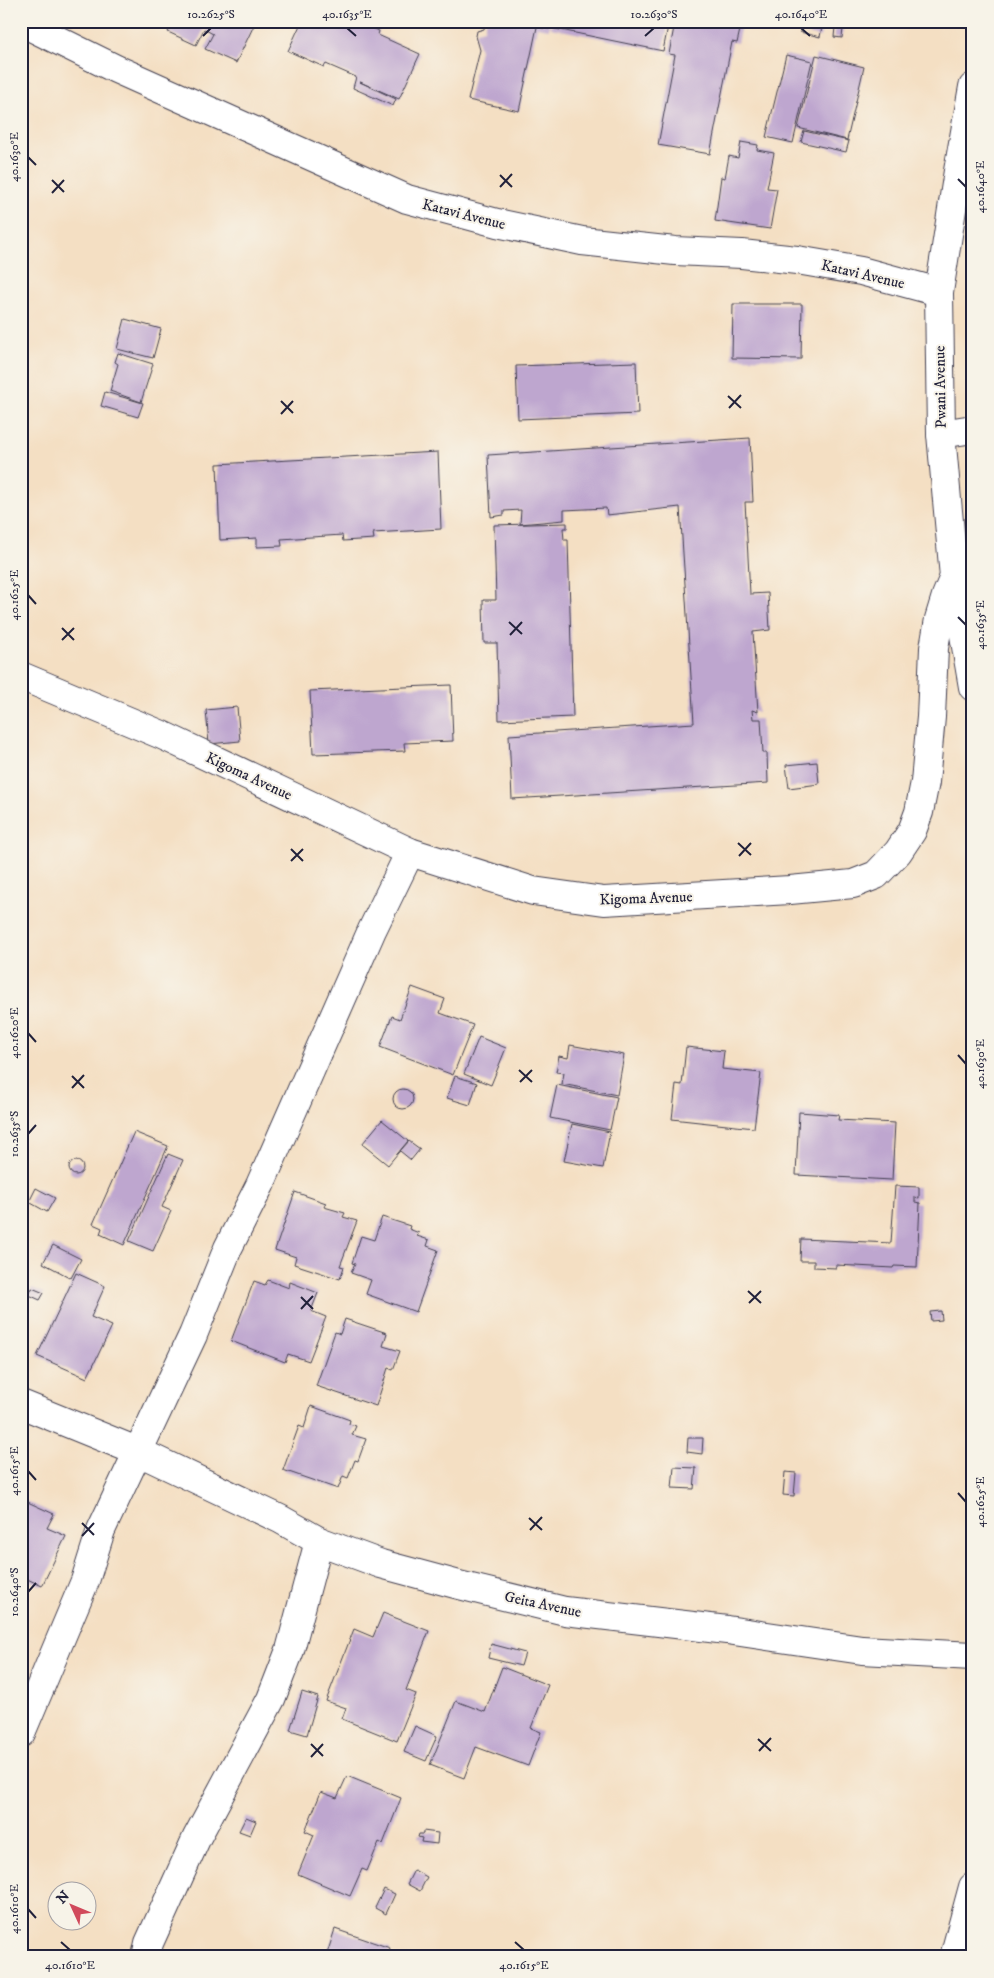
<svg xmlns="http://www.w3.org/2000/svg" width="994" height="1978" font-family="'IM FELL DW Pica',serif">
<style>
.building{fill:#bea6cf}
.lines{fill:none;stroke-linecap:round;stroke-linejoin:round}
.minor-casing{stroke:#423e4f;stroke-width:30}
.minor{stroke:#fff;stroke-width:28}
.ticks{fill:none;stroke:#22223b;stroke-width:2}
.labels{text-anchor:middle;stroke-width:4;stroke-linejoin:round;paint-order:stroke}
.street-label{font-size:15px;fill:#22223b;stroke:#f7f3e8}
.neatline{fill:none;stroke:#22223b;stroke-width:2}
.ticks-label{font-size:12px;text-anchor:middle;fill:#22223b}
</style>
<rect width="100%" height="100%" fill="#f7f3e8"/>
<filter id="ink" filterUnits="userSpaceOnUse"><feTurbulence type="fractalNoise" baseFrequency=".02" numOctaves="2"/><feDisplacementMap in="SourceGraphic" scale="10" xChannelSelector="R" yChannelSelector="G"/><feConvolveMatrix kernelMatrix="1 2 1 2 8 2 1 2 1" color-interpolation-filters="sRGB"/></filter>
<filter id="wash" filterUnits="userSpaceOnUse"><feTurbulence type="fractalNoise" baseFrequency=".0096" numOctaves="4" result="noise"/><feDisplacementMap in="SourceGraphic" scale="20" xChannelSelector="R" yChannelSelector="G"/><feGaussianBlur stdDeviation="1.12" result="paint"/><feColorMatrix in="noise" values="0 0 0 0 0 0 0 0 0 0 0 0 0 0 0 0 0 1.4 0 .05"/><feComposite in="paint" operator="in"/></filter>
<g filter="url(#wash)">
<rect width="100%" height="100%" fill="#f4dfc3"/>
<g id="blocks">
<g class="building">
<path d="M173 21H256L236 63 205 49 213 34 204 29 196 45 168 32Z"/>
<path d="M302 21H357L379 31 378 35 420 54 399 99 360 82 396 99 393 106 353 88 356 77 326 64 324 67 288 51Z"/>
<path d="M486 21H550L549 29 537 27 519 111 468 100 480 50 476 36 477 31 484 29Z"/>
<path d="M552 21H669L663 51 551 28Z"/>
<path d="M680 21H742L737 43 732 42 710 154 658 145 675 55 669 54 675 22 680 23Z"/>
<path d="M802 23 822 27 820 37 800 32Z"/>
<path d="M835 27 843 28 842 38 834 37Z"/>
<path d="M786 55 812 61 793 143 766 137Z"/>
<path d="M816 55 864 67 847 140 798 128Z"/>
<path d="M804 131 849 141 846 152 801 142Z"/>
<path d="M741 142 758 145 757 150 774 153 767 188 777 189 770 229 715 221 721 177 725 178 729 156 738 158Z"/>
<path d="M733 304H802L801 359 732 358Z"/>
<path d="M125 319 161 329 153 358 117 349Z"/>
<path d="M118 353 153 364 141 402 110 391 118 364 115 362Z"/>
<path d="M636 362 638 414 518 419 516 366Z"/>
<path d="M105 392 143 403 138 417 101 406Z"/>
<path d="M750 438 753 502H745L750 594 768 593 770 630 753 632 758 712 752 710 753 719H761L763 753H767L768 783 512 799 509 735 694 723 680 507 607 515 606 508 564 510V520L520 524 521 510 504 511V515L491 517 488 455Z"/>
<path d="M438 452 441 529 373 533 374 539 343 541 342 535 281 539 282 546 257 547V538L220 540 217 464Z"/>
<path d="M567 523V528H563L564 540H568L573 717 499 720 497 643H484L483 600H496L494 525Z"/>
<path d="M451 685 453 741 404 743 405 751 313 754 310 691Z"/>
<path d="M237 707 240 741 209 744 206 710Z"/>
<path d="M817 762 819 784 789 788 786 765Z"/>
<path d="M412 987 445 999 440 1013 473 1025 453 1075 380 1047 392 1016 400 1019Z"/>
<path d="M479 1037 506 1048 491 1085 464 1074Z"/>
<path d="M570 1045 624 1055 617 1095 562 1084 564 1073 556 1072 559 1056 568 1058Z"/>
<path d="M686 1047 724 1051 722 1069 761 1073 754 1128 672 1119 676 1084 682 1085Z"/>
<path d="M455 1076 477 1083 470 1105 447 1098Z"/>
<path d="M557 1085 617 1097 610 1130 550 1118Z"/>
<circle cx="403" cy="1099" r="10"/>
<path d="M799 1112 839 1115 838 1120 895 1123 892 1180 796 1175Z"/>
<path d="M382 1120 408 1141 388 1165 362 1144Z"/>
<path d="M572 1124 610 1132 603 1168 564 1161Z"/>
<path d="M134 1132 168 1146 124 1245 100 1234 102 1228 93 1224Z"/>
<path d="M409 1141 420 1149 411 1160 400 1151Z"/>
<path d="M168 1154 183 1160 162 1207 171 1211 153 1251 129 1241Z"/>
<circle cx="76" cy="1168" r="7"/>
<path d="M895 1186 919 1187V1198L915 1197V1202L920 1203 917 1267 894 1266 893 1268 836 1265V1268L814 1267V1261H800L801 1239 891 1243Z"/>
<path d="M36 1188 55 1198 47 1212 29 1202Z"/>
<path d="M295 1192 326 1203 324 1207 345 1213 343 1217 357 1221 340 1266 344 1267 340 1279 294 1264 296 1257 275 1250Z"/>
<path d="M382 1217 410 1226 409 1229 419 1233 417 1236 429 1240 427 1246 438 1250 416 1312 366 1294 371 1280 351 1273 355 1264 352 1263 361 1236 374 1240Z"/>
<path d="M53 1245 81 1259 71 1278 43 1263Z"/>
<path d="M76 1273 105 1286 91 1317 112 1326 87 1378 37 1356Z"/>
<path d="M268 1280 289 1288 290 1282 318 1293 311 1311 326 1317 309 1361 288 1354 285 1362 231 1341 254 1281 265 1285Z"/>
<path d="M32 1288 44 1293 40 1300 29 1295Z"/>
<path d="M941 1311 942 1320 931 1321 930 1312Z"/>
<path d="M345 1319 387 1333 383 1346 400 1351 393 1370 388 1368 376 1406 316 1386 335 1332 340 1334Z"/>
<path d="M311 1406 350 1420 349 1424 356 1426 352 1435 366 1439 358 1461 355 1460 348 1478 343 1476 338 1489 283 1470 299 1426 304 1428Z"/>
<path d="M688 1438H703L702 1454 687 1452Z"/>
<path d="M674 1467 696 1468 694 1489 672 1488Z"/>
<path d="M785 1472 796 1473 794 1496 783 1495Z"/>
<path d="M21 1499 54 1514 47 1528 66 1536 42 1586 21 1576Z"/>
<path d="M383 1613 429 1631 406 1690 416 1694 397 1741 342 1719 346 1708 326 1701 354 1629 373 1637Z"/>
<path d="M491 1644 525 1653 521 1666 488 1658Z"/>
<path d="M502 1667 548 1685 531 1728 541 1732 528 1766 476 1747 464 1778 430 1765 456 1701 485 1712Z"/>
<path d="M302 1692 318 1697 307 1735 290 1730Z"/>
<path d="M415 1726 437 1736 426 1761 404 1752Z"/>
<path d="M347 1776 401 1798 383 1844 379 1842 367 1871 362 1869 350 1896 298 1874 314 1835 305 1831 321 1792 337 1798Z"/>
<path d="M246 1817 256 1821 250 1835 239 1831Z"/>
<path d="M423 1831 438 1833 437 1844 421 1842 422 1838 418 1837 419 1834H423Z"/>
<path d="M414 1870 427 1877 420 1891 407 1884Z"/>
<path d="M384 1889 395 1894 386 1914 375 1908Z"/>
<path d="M335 1929 390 1948 387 1957H326Z"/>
</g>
</g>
</g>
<g filter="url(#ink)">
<use href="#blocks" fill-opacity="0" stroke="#423e4f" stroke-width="1"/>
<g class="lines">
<g class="minor-casing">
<g id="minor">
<path d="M21 22 116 69 407 199 497 223 582 241 675 251 742 254 797 260 861 271 939 292"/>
<path d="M973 87 958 171 939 292 941 434 954 577 973 687"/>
<path d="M941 434 973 429"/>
<path d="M21 676 162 735 410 852 533 891 604 901 790 890 853 884 876 875 898 852 912 831 919 812 925 782 931 717 934 648 939 619 946 596 954 577"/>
<path d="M21 1404 139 1452 280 1519 319 1541 381 1564 459 1585 565 1611 727 1630 862 1650 973 1656"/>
<path d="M21 1733 85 1581 101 1530 193 1335 228 1248 260 1185 372 930 410 852"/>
<path d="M146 1957 149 1943 197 1837 271 1699 290 1650 319 1541"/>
<path d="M954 1957 973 1887"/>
</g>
</g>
<use href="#minor" class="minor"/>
</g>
</g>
<path class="ticks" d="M347 28 356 36M801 28 810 36M203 36 211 28M645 36 654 28M28 157 36 165M500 175 512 187M958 179 966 187M52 180 64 192M500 187 512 174M52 193 64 180M728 396 741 408M281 401 293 413M729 408 741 395M281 414 293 401M28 595 36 604M958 617 966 625M509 622 522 634M62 628 74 640M510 635 522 622M62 640 74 628M738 843 751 855M291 849 303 861M739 856 751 843M291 861 303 849M28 1033 36 1042M958 1055 966 1064M519 1070 532 1082M72 1076 84 1088M520 1082 532 1070M72 1088 84 1075M28 1134 36 1125M748 1291 761 1303M301 1297 313 1309M749 1303 761 1291M301 1309 313 1296M28 1471 36 1480M958 1493 966 1502M529 1518 542 1530M82 1523 94 1535M530 1530 542 1517M82 1536 94 1523M28 1592 36 1583M758 1739 771 1751M311 1744 323 1756M759 1751 771 1738M311 1757 323 1744M28 1909 36 1918M61 1942 70 1950M515 1942 524 1950"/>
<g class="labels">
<g class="street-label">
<text transform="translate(464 214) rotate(14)" y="5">Katavi Avenue</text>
<text transform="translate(863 274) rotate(13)" y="5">Katavi Avenue</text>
<text transform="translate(940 387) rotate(-91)" y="5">Pwani Avenue</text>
<text transform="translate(249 776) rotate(25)" y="5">Kigoma Avenue</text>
<text transform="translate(646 898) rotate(-2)" y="5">Kigoma Avenue</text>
<text transform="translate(543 1604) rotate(12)" y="5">Geita Avenue</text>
</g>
</g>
<rect width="994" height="1978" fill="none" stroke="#f7f3e8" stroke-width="55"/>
<g transform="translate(72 1906) rotate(314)"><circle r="24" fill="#f7f3e8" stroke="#a29fa3"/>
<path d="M0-4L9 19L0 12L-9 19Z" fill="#d1495b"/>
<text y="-8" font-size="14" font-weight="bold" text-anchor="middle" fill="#22223b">N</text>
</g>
<rect x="28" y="28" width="938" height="1922" class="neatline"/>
<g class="ticks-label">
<text x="211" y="18">10.2625°S</text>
<text x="347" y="18">40.1635°E</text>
<text x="654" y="18">10.2630°S</text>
<text x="801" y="18">40.1640°E</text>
<text transform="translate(14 157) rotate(-90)" y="4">40.1630°E</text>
<text transform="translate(980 187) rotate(-90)" y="4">40.1640°E</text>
<text transform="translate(14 595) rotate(-90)" y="4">40.1625°E</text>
<text transform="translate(980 625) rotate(-90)" y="4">40.1635°E</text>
<text transform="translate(14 1033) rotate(-90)" y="4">40.1620°E</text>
<text transform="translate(980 1064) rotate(-90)" y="4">40.1630°E</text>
<text transform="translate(14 1134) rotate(-90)" y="4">10.2635°S</text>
<text transform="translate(14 1471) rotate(-90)" y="4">40.1615°E</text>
<text transform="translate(980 1502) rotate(-90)" y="4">40.1625°E</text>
<text transform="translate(14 1592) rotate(-90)" y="4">10.2640°S</text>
<text transform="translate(14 1909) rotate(-90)" y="4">40.1610°E</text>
<text x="70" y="1969">40.1610°E</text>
<text x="524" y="1969">40.1615°E</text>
</g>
</svg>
